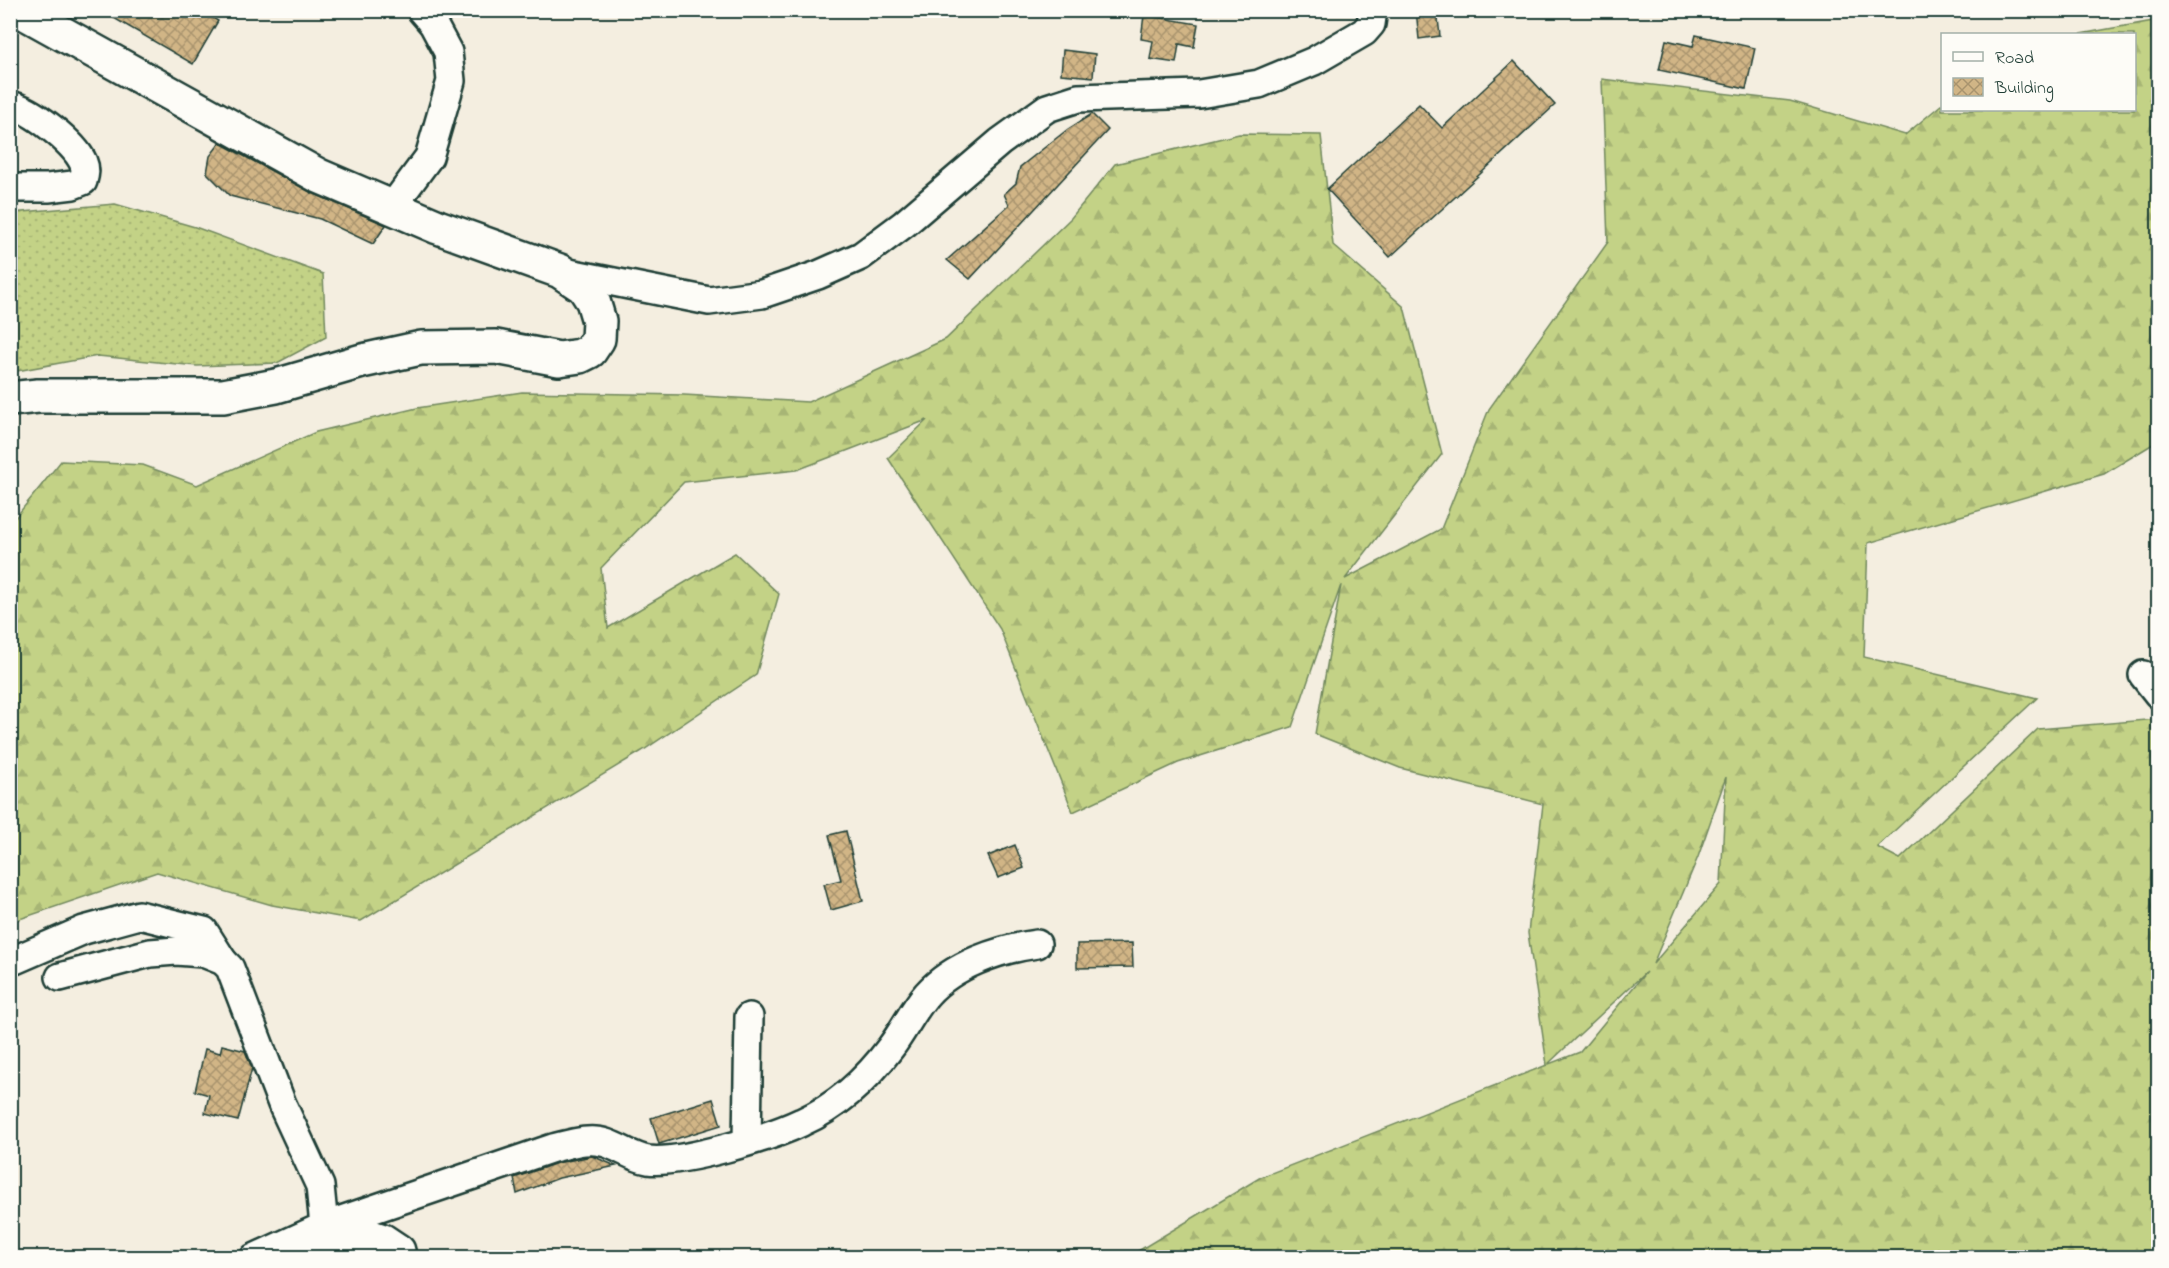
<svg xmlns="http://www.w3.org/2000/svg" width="2169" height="1268" font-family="'Indie Flower',sans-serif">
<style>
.grass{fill:url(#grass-dots);stroke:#71885d;stroke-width:1.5}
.forest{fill:url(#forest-firs);stroke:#71885d;stroke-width:1.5;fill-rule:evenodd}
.building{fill:url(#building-cross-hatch);stroke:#1f3d34;stroke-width:1.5}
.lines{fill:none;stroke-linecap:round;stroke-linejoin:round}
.minor-casing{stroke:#1f3d34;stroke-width:32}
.major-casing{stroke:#1f3d34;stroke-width:38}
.minor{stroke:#fdfcf7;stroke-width:27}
.major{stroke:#fdfcf7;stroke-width:33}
</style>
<defs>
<pattern id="grass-dots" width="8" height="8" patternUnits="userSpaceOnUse" patternTransform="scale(1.5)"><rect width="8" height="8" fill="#c3d286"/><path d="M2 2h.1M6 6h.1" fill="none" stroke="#a7b574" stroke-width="1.8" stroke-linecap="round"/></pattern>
<pattern id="forest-firs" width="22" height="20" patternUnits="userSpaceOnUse" patternTransform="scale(1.5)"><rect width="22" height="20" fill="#c3d286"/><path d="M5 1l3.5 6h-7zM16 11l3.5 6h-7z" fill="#a7b574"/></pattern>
<pattern id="building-cross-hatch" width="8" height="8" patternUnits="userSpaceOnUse" patternTransform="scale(1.5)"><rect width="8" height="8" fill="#d1b586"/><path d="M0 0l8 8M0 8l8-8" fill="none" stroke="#a9946e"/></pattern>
</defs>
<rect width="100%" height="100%" fill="#f4eee0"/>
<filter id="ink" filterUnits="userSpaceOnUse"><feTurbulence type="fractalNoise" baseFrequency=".0167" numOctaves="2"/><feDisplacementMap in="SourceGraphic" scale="12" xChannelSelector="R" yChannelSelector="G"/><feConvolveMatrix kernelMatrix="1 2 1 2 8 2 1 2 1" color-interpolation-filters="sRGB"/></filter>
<g filter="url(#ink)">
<path class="grass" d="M115 204 195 227 323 274 326 337 277 363 197 366 98 356 11 372V213Z"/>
<path class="forest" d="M2158 15V441L2104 474 1868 543 1864 657 2037 698 1877 847 1900 859 2038 729 2158 719V1257H1128L1261 1177 1547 1065 1528 933 1543 804 1400 768 1315 734 1341 585 1292 727 1178 763 1073 812 1000 629 888 458 927 420 797 470 684 482 601 568 608 628 735 553 779 594 756 675 642 751 361 921 272 905 157 872 11 922V523L61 461 143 465 197 485 316 432 417 408 522 392 684 395 808 402 946 339 1071 218 1115 164 1239 134 1321 135 1333 245 1404 307 1442 454 1345 579 1441 529 1489 409 1608 242 1602 79 1790 101 1905 135 1942 104V110H2134V34H2080L2153 21ZM1726 777 1721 884 1653 964 1698 857ZM1646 972 1580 1052 1549 1064V1063Z"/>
<g class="building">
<path d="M100 10H199L218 21 193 64Z"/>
<path d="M1416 10H1437L1440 36 1419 39Z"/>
<path d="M1144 15 1198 24 1194 47 1179 44 1176 63 1150 59 1153 41 1141 39Z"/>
<path d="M1696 35 1755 48 1746 89 1659 70 1666 40 1693 46Z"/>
<path d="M1063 50 1095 54 1093 77 1061 74Z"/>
<path d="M1514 61 1555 105 1390 257 1327 189 1419 104 1442 128Z"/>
<path d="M1092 114 1108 130 970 279 947 260 1009 205 1004 194 1016 183 1020 167 1068 129Z"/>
<path d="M220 143 310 192 386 225 373 244 320 219 230 196 207 173 210 156Z"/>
<path d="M846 831 863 901 831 910 824 884 841 880 829 835Z"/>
<path d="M1015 845 1024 868 998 878 988 856Z"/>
<path d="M1132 943 1133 967 1077 968V944Z"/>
<path d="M222 1045 245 1051 252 1068 238 1121 205 1113 209 1095 195 1091 205 1049 220 1053Z"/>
<path d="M713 1099 721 1125 659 1144 651 1118Z"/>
<path d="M592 1156 616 1166 559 1178 517 1194 514 1178 557 1163Z"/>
</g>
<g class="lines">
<g class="minor-casing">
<g id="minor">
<path d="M10 105C32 109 74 143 83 162 86 169 85 174 83 181L73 185 48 188H10"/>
<path d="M392 207 429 157 451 81 448 52 433 24 421 10"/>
<path d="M564 272 709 301 762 294 818 275 861 256 904 224 1000 142 1047 108 1078 98 1199 94 1259 84 1314 61 1364 32 1371 24 1373 10"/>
<path d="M2143 675 2158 694"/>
<path d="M10 962 84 930 139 915 204 931 223 961"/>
<path d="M60 977 150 953 176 951 203 953 223 961 230 968 282 1104 320 1186 324 1226 254 1258"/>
<path d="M747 1141 749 1017"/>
<path d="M324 1226 553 1148C570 1144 589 1137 606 1143 621 1148 632 1157 648 1160 681 1164 771 1137 802 1122 838 1106 868 1078 891 1047 904 1030 913 1010 927 994 953 965 999 949 1037 944"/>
</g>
</g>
<g class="major-casing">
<g id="major">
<path d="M10 399 38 396H223L276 386 362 361 421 348 496 347 559 359 580 356 590 351 598 339 599 321 593 301 584 287 560 271 438 227 319 176 20 10"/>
<path d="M285 1258 368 1236 383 1241 398 1251 399 1258"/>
</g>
</g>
<use href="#minor" class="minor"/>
<use href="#major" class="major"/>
</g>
</g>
<rect width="2169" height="1268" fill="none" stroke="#fdfcf7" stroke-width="36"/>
<rect x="18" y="18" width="2133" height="1232" fill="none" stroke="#1f3d34" stroke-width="2" filter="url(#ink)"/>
<rect x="1941" y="33" width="195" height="78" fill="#fdfcf7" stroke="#a4b0a9" stroke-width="1.5"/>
<rect x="1953" y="52" width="30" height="9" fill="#fdfcf7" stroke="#a4b0a9" stroke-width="1.5"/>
<text x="1995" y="63" font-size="18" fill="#1f3d34">Road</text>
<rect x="1953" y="78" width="30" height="18" fill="url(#building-cross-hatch)" stroke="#a4b0a9" stroke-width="1.5"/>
<text x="1995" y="93" font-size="18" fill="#1f3d34">Building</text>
</svg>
